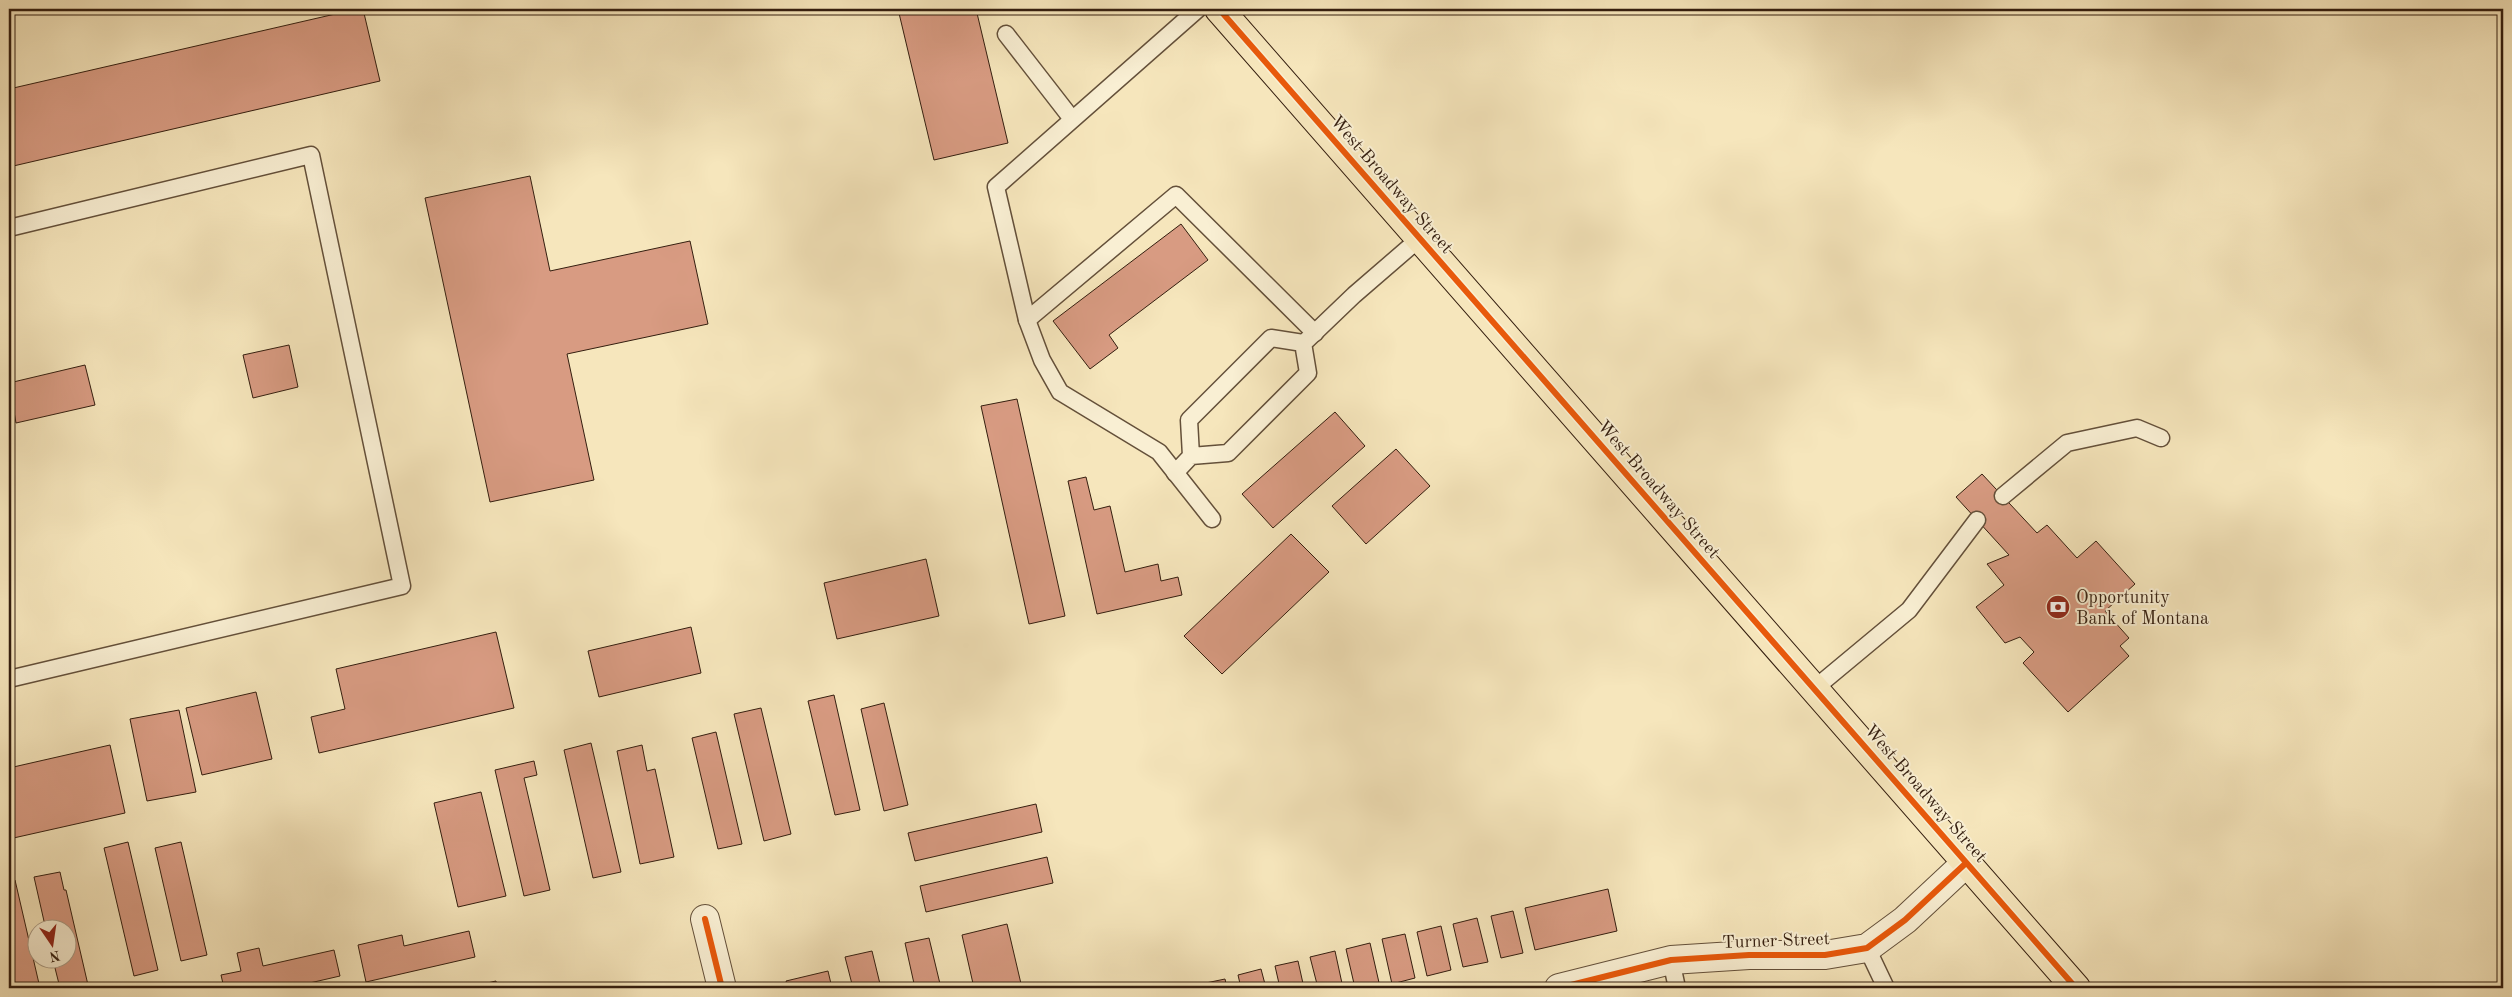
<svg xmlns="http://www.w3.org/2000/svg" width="2512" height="997" font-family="'Old Standard TT',serif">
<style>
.building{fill:#d89b82;stroke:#341e0f}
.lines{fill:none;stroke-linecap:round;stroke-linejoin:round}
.service-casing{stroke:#64503a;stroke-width:19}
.minor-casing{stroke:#64503a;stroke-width:30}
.primary-casing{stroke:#341e0f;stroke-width:30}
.service{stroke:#f9efd3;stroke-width:16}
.minor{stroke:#f9efd3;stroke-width:28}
.primary{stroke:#f6e6bc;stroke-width:28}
.cycleway-casing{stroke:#f9efd3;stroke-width:9}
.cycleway{stroke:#e8590c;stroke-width:6}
.labels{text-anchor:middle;stroke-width:4;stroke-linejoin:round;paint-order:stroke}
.street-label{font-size:18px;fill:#341e0f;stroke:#f9efd3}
.poi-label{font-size:18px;fill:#341e0f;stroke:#f9efd3;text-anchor:start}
</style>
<rect width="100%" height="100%" fill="#f6e6bc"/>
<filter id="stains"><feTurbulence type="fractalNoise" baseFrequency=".004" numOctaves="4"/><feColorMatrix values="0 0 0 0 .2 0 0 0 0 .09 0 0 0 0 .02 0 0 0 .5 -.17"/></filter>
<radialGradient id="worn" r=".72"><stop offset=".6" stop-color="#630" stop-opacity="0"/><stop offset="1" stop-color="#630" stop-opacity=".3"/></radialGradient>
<g class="building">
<path d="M357 9H363L380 81 9 167V89Z"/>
<path d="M898 9H976L1008 143 934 160Z"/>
<path d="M530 176 550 271 690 241 708 324 567 354 594 480 490 502 425 198Z"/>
<path d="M1181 224 1208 260 1109 335 1118 348 1090 369 1053 321Z"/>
<path d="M289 345 298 387 253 398 243 355Z"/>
<path d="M85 365 95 405 16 423 9 383Z"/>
<path d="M1017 399 1065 616 1029 624 981 406Z"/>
<path d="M1335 412 1365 446 1273 528 1242 494Z"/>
<path d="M1396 449 1430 486 1366 544 1332 506Z"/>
<path d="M1982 474 2037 533 2047 525 2077 558 2096 541 2135 584 2105 611 2129 638 2120 646 2129 656 2068 712 2023 663 2034 652 2020 637 2005 643 1976 607 2004 585 1987 564 2009 555 1956 497Z"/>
<path d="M1086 477 1094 510 1110 506 1125 572 1158 564 1161 581 1178 577 1182 595 1097 614 1068 481Z"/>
<path d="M1291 534 1329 572 1222 674 1184 636Z"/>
<path d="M926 559 939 616 837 639 824 583Z"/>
<path d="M691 627 701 673 599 697 588 651Z"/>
<path d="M496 632 514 708 319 753 311 717 345 709 336 669Z"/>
<path d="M256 692 272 759 202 775 186 708Z"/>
<path d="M834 695 860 810 835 815 808 701Z"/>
<path d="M884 703 908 805 884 811 861 709Z"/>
<path d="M761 708 791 834 764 841 734 714Z"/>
<path d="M179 710 196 792 147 801 130 719Z"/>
<path d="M716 732 742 844 718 849 692 738Z"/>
<path d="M591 743 621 872 593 878 564 750Z"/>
<path d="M110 745 125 813 9 839V768Z"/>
<path d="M642 745 647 771 655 769 674 857 640 864 617 751Z"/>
<path d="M534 761 537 775 524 778 550 890 524 896 495 770Z"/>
<path d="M481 792 506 896 458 907 434 803Z"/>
<path d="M1036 804 1042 832 915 861 908 833Z"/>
<path d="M128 842 158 970 134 976 104 848Z"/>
<path d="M181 842 207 955 181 961 155 848Z"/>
<path d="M1047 857 1053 883 926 912 920 886Z"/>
<path d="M60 872 64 890H66L88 985 75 988H60L53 960H68V930H46L34 877Z"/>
<path d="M15 880 40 988H9V881Z"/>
<path d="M1608 889 1617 931 1535 950 1525 908Z"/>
<path d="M1513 911 1523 953 1501 958 1491 916Z"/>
<path d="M1477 918 1488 962 1463 967 1453 924Z"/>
<path d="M1007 924 1022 988H974L962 935Z"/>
<path d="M1441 926 1451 970 1427 976 1417 932Z"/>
<path d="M469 931 475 957 366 982 358 945 402 935 404 946Z"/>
<path d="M1405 934 1415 978 1392 984 1382 939Z"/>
<path d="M929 938 941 988H915L905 943Z"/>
<path d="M1370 943 1380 987 1355 988 1346 949Z"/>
<path d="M259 948 263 966 334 950 340 976 288 988H224L221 975 241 971 237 953Z"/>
<path d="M872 951 881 988H853L845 957Z"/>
<path d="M1335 951 1343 988H1318L1310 957Z"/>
<path d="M1298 961 1304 988H1280L1275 966Z"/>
<path d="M1261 969 1266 988H1241L1238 975Z"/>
<path d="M828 971 832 988H788L786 981Z"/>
<path d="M1225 979 1227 988H1202L1201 984Z"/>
<path d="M496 981 497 988H465Z"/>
</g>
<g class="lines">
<g class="service-casing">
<g id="service">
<path d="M1198 9 996 187 1027 320 1042 360 1060 392 1159 452 1212 519"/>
<path d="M1006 34 1072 119"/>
<path d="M9 228 311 155 402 586 9 679"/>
<path d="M1027 320 1176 195 1315 333"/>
<path d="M1307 340 1354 295 1420 238"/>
<path d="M1175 473 1191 456 1228 453 1308 373 1303 343 1271 338 1189 420 1191 456"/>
<path d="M2003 496 2067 443 2137 428 2161 438"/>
<path d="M1814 689 1909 610 1977 520"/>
<path d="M1867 948 1886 988"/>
<path d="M1671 960 1677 988"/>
</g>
</g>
<g class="minor-casing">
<g id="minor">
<path d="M705 919 722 988"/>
<path d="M1559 988 1671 960 1749 955H1825L1867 948 1905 920 1966 863"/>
</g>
</g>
<g class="primary-casing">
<path id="primary" d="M1219 9 2076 988"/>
</g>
<use href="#service" class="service"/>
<use href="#minor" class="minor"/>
<use href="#primary" class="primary"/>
<g class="cycleway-casing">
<g id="cycleway">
<path d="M1219 9 2076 988"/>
<path d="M705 919 722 988"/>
<path d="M1559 988 1671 960 1749 955H1825L1867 948 1905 920 1966 863"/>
</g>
</g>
<use href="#cycleway" class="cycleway"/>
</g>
<defs>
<g id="bank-disc" transform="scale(1.25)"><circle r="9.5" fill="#8f2418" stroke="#f9efd3"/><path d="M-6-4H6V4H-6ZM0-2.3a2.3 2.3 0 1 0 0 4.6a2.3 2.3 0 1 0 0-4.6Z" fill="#fff"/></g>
</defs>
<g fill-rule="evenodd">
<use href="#bank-disc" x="2058" y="607"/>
</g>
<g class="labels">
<g class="street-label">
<text transform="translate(1392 184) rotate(49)" y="6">West Broadway Street</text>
<text transform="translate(1659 489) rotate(49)" y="6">West Broadway Street</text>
<text transform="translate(1926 793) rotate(49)" y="6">West Broadway Street</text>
<text transform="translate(1776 940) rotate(-2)" y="6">Turner Street</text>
</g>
<g class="poi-label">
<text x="2076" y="603">Opportunity<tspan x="2076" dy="21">Bank of Montana</tspan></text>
</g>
</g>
<rect width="2512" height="997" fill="none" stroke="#f6e6bc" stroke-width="30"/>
<rect x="10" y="10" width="2492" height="977" fill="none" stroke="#341e0f" stroke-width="2.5"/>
<rect x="15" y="15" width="2482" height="967" fill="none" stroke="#341e0f"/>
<g transform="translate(52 944) rotate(167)"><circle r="24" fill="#f9efd3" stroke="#aa9b85"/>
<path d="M0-4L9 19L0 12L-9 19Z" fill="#8f2418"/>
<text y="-8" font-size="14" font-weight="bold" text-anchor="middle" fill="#341e0f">N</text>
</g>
<rect width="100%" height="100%" filter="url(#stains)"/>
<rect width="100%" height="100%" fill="url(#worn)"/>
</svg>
